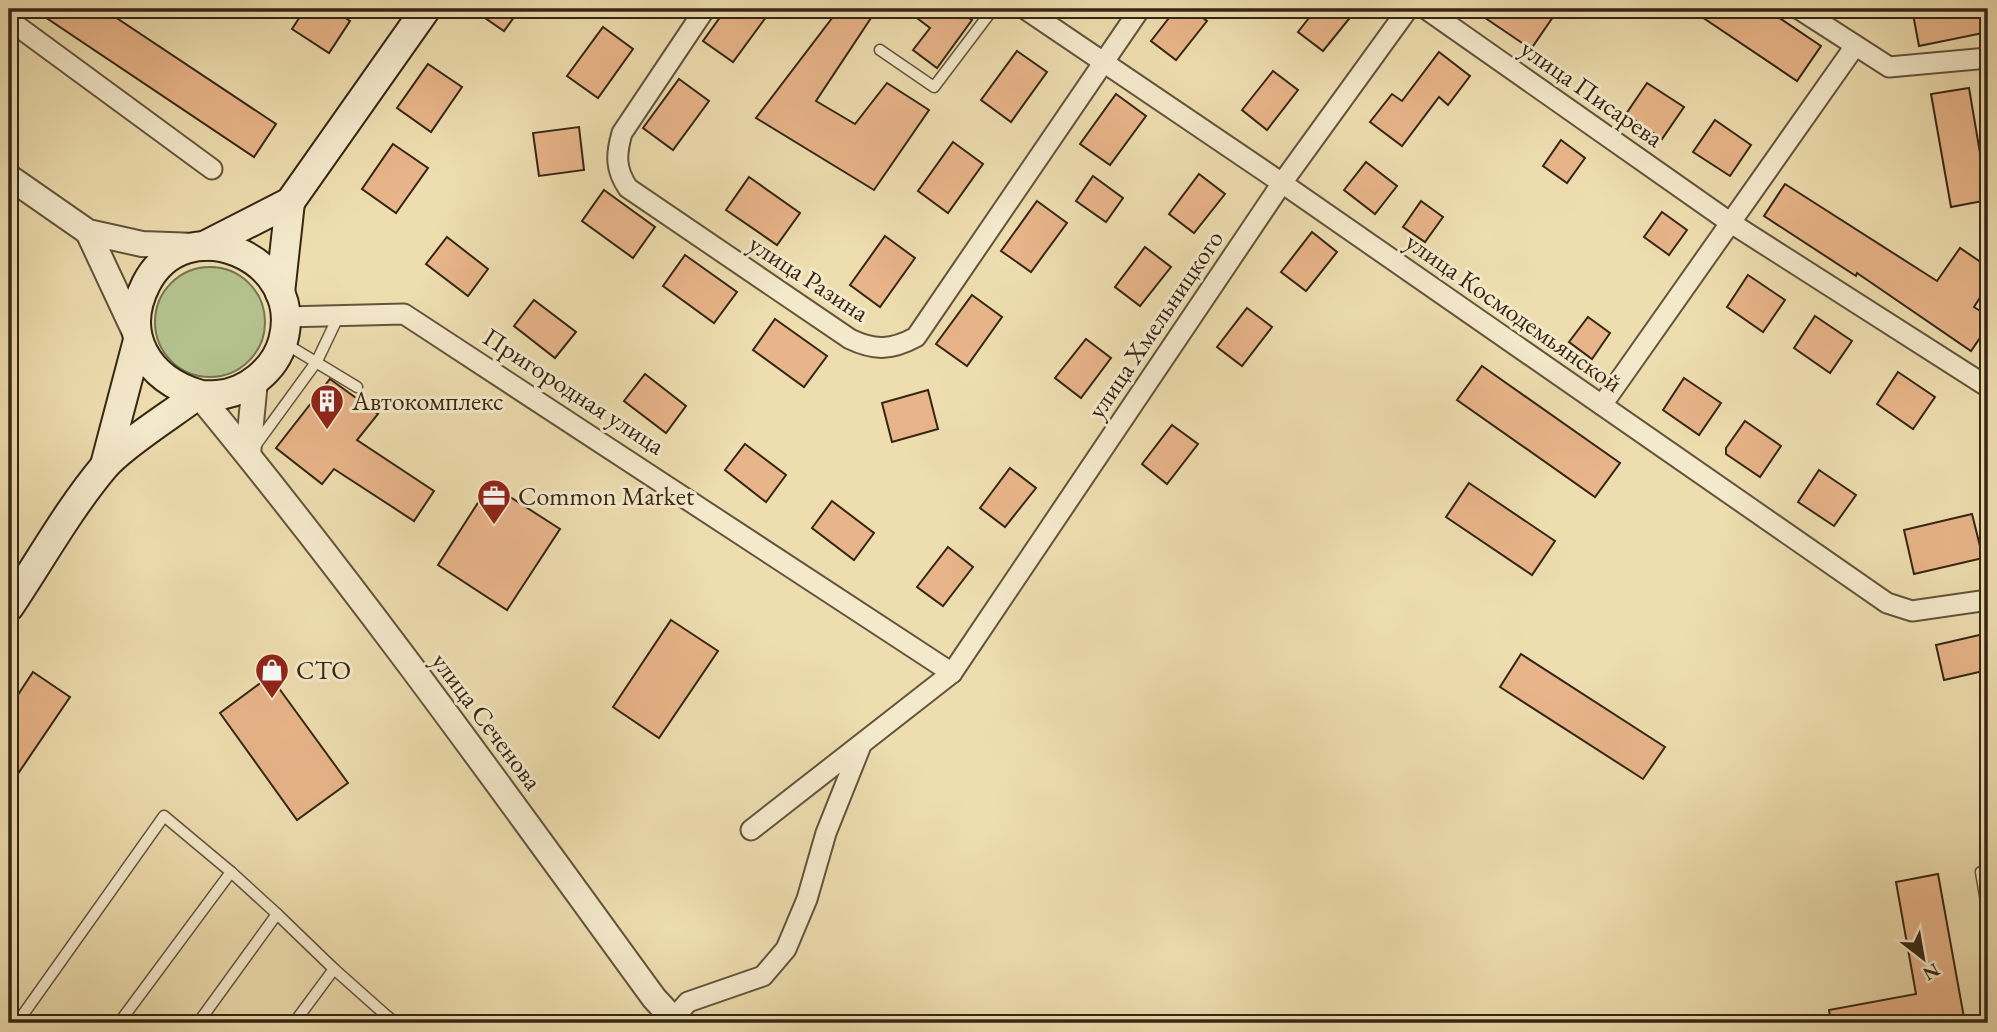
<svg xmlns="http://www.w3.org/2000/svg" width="1997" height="1032" font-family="'EB Garamond',serif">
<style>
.green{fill:#b5c28e;stroke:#757451;stroke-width:2}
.building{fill:#e8b489;stroke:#352614;stroke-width:2}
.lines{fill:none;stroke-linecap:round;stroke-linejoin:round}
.service-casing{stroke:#63543b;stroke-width:13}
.minor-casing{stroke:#63543b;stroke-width:23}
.tertiary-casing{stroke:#63543b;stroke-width:28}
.secondary-casing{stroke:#352614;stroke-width:32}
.service{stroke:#f4e9cb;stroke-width:10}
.minor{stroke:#f4e9cb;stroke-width:19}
.tertiary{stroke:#f4e9cb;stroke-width:24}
.secondary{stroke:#f4e9cb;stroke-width:28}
.labels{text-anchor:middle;stroke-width:6;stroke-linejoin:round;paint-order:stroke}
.street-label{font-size:26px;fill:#352614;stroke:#f4e9cb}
.poi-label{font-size:26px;fill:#352614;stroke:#f4e9cb;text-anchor:start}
</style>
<rect width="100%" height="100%" fill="#eeddaf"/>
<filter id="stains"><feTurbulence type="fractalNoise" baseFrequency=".00286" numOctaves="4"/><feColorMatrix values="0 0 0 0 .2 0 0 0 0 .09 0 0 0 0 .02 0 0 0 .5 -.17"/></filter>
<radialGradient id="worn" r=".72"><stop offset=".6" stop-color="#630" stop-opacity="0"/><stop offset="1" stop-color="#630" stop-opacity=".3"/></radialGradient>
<circle class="green" cx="210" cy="322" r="55"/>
<g class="building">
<path d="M33 9H103L276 124 254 157Z"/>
<path d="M305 9H332L350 21 329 53 292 29Z"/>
<path d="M472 9H520L504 31Z"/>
<path d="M726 9H772L733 62 703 41Z"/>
<path d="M839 9H877L816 101 855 124 887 83 929 110 874 190 756 118Z"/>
<path d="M905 9H956L972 20 937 68 913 50 930 28Z"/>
<path d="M1176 9H1191L1207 21 1176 60 1151 41Z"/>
<path d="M1316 9H1357L1323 51 1298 32Z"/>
<path d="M1472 9H1547L1555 14 1531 49Z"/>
<path d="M1690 9H1766L1821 46 1797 81Z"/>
<path d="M1912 9H1988V32L1919 46Z"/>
<path d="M603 27 633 49 598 98 567 76Z"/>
<path d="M1017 51 1047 72 1011 122 981 100Z"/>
<path d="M1439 52 1470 76 1448 105 1439 97 1402 146 1370 122 1392 94 1402 101Z"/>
<path d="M428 64 462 87 431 132 397 108Z"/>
<path d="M1273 71 1298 90 1267 130 1242 110Z"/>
<path d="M679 79 709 101 673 150 643 128Z"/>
<path d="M1647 83 1684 107 1662 139 1626 114Z"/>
<path d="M1969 88 1988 200 1951 207 1931 94Z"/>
<path d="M1116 94 1146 116 1110 165 1080 144Z"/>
<path d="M1715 120 1751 145 1730 176 1693 152Z"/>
<path d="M579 127 584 170 539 176 533 133Z"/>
<path d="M1561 140 1585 158 1567 183 1543 166Z"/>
<path d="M953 142 983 164 948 213 918 191Z"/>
<path d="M393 144 428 168 396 213 362 189Z"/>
<path d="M1366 162 1397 186 1375 214 1344 190Z"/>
<path d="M1199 174 1225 194 1194 233 1169 214Z"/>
<path d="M1093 176 1123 198 1106 222 1076 201Z"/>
<path d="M749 177 800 213 777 245 726 210Z"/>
<path d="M1785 184 1937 281 1960 248 1988 267V285L1974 307 1988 316V326L1971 351 1857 273 1856 276 1764 216Z"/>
<path d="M604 190 655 227 633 258 582 221Z"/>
<path d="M1037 201 1067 223 1031 272 1001 251Z"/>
<path d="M1421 201 1443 217 1425 242 1403 227Z"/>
<path d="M1662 212 1687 230 1669 255 1644 237Z"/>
<path d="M1312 232 1337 252 1306 291 1281 272Z"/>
<path d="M885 236 915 258 880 307 850 285Z"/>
<path d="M447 237 488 269 468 296 426 264Z"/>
<path d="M1145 247 1171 267 1140 306 1115 287Z"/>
<path d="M685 255 737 292 714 323 663 286Z"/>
<path d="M1748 275 1785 300 1763 332 1727 307Z"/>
<path d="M972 295 1002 317 967 366 936 344Z"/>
<path d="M534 300 576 332 555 358 514 326Z"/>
<path d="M1247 308 1272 327 1242 366 1217 347Z"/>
<path d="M1815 316 1852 341 1830 373 1794 348Z"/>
<path d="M1588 317 1610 333 1592 359 1569 342Z"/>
<path d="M775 319 827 356 804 387 753 350Z"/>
<path d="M1086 339 1111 358 1081 398 1055 378Z"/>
<path d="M1482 366 1620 463 1595 497 1457 400Z"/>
<path d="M1898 372 1935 397 1913 429 1877 404Z"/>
<path d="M645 374 686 406 666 433 624 401Z"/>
<path d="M1684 378 1721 403 1699 435 1663 410Z"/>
<path d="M330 379 378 414 357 440 434 491 414 521 334 469 322 484 276 448Z"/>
<path d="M928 390 938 429 892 442 882 403Z"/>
<path d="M1745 421 1781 446 1760 477 1726 454V448Z"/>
<path d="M1172 425 1198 444 1167 484 1142 464Z"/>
<path d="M745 444 786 475 766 502 725 470Z"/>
<path d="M1010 468 1036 488 1005 527 980 508Z"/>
<path d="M1819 470 1856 495 1834 526 1798 502Z"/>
<path d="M1469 483 1555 541 1532 575 1446 517Z"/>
<path d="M490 484 560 529 507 610 438 565Z"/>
<path d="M832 501 874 533 854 560 812 528Z"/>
<path d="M1972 514 1983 558 1914 574 1904 530Z"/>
<path d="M948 547 973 567 943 606 917 587Z"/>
<path d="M671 620 718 651 659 738 613 707Z"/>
<path d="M1988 633V670L1944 680 1936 645Z"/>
<path d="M1521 654 1665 747 1643 779 1500 687Z"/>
<path d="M33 672 70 697 9 787V724L16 713 10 707Z"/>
<path d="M270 676 348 783 297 820 220 713Z"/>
<path d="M1938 874 1965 1023H1831L1829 1010 1916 994 1896 882Z"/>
</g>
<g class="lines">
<g class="service-casing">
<g id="service">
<path d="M880 50 934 87 993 9"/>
<path d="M286 344 357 387"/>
<path d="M255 446 317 361 338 317"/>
<path d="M1988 869 1981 872 1988 913"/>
<path d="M17 1023 164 816 231 872"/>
<path d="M119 1023 231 872 277 914"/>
<path d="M198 1023 277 914 334 969"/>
<path d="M294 1023 334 969 388 1017"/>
<path d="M383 1023 388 1017 396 1023"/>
</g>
</g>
<g class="minor-casing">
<g id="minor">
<path d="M705 9 622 133C616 154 615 169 628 188L850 339C875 351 892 350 916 337L1140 9"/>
<path d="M1025 9 1282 183 1887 603 1912 611 1988 600"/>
<path d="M1426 9 1728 221 1988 387"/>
<path d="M1799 9 1889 67 1988 58"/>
<path d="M9 20 212 169"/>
<path d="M285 317 404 314 952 673"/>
<path d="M1602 405 1855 46"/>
<path d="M751 830 952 673 1282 183 1408 9"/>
<path d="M673 1019 688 1002 763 976 786 949 807 899 826 833 860 748"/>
</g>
</g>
<g class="tertiary-casing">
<g id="tertiary">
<path d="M9 177 88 232 142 244 197 246"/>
<path d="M88 232 138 339"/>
<path d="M198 394C359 589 506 795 654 998L677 1023"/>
<path d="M248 454 255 381"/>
</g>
</g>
<g class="secondary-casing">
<g id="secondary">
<path d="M204 246 290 202 426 9"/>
<path d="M280 293 290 202"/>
<path d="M105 465 138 340"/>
<path d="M9 607C40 561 68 510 104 467 120 447 169 416 192 399 200 393 207 396 217 395 246 393 275 370 283 341 306 257 185 207 146 284 120 335 148 379 198 394"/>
</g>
</g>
<use href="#service" class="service"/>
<use href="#minor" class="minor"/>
<use href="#tertiary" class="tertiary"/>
<use href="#secondary" class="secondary"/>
</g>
<defs>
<g id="building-pin" transform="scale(1.75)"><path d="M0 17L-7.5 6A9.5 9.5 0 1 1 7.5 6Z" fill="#8f2418" stroke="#f4e9cb"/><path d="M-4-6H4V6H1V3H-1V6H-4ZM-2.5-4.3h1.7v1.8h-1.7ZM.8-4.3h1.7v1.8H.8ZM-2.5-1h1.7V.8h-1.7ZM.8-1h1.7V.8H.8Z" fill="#fff"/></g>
<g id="office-pin" transform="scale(1.75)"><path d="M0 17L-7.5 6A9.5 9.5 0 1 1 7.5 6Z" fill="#8f2418" stroke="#f4e9cb"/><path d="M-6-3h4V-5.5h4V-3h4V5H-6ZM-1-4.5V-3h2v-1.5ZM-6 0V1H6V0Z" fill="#fff"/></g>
<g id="shop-pin" transform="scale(1.75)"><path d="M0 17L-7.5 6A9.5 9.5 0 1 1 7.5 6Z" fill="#8f2418" stroke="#f4e9cb"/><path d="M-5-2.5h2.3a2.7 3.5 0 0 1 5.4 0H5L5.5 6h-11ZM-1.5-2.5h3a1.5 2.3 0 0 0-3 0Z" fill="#fff"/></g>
</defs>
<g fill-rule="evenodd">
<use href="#building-pin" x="327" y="401"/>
<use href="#office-pin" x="494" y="496"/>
<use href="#shop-pin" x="272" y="670"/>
</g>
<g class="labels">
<g class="street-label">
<text transform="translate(1592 93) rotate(35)" y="9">улица Писарева</text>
<text transform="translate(809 278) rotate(33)" y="9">улица Разина</text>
<text transform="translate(1514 312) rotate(35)" y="9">улица Космодемьянской</text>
<text transform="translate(1155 324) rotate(-56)" y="9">улица Хмельницкого</text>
<text transform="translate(574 391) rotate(33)" y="9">Пригородная улица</text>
<text transform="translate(487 721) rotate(53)" y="9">улица Сеченова</text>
</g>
<g class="poi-label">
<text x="352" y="410">Автокомплекс</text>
<text x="518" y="505">Common Market</text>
<text x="296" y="679">СТО</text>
</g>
</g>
<rect width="1997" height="1032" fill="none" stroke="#eeddaf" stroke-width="35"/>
<rect x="10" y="10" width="1976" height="1011" fill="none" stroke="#352614" stroke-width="3.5"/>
<rect x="18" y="18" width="1962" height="997" fill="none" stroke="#352614" stroke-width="2"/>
<g transform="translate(1923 958) rotate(149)" stroke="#f4e9cb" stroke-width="5" paint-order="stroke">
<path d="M0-5L12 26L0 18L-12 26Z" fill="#352614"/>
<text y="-10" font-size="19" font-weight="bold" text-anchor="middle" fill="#352614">N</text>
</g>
<rect width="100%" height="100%" filter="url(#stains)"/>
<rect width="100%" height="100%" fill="url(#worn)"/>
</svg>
